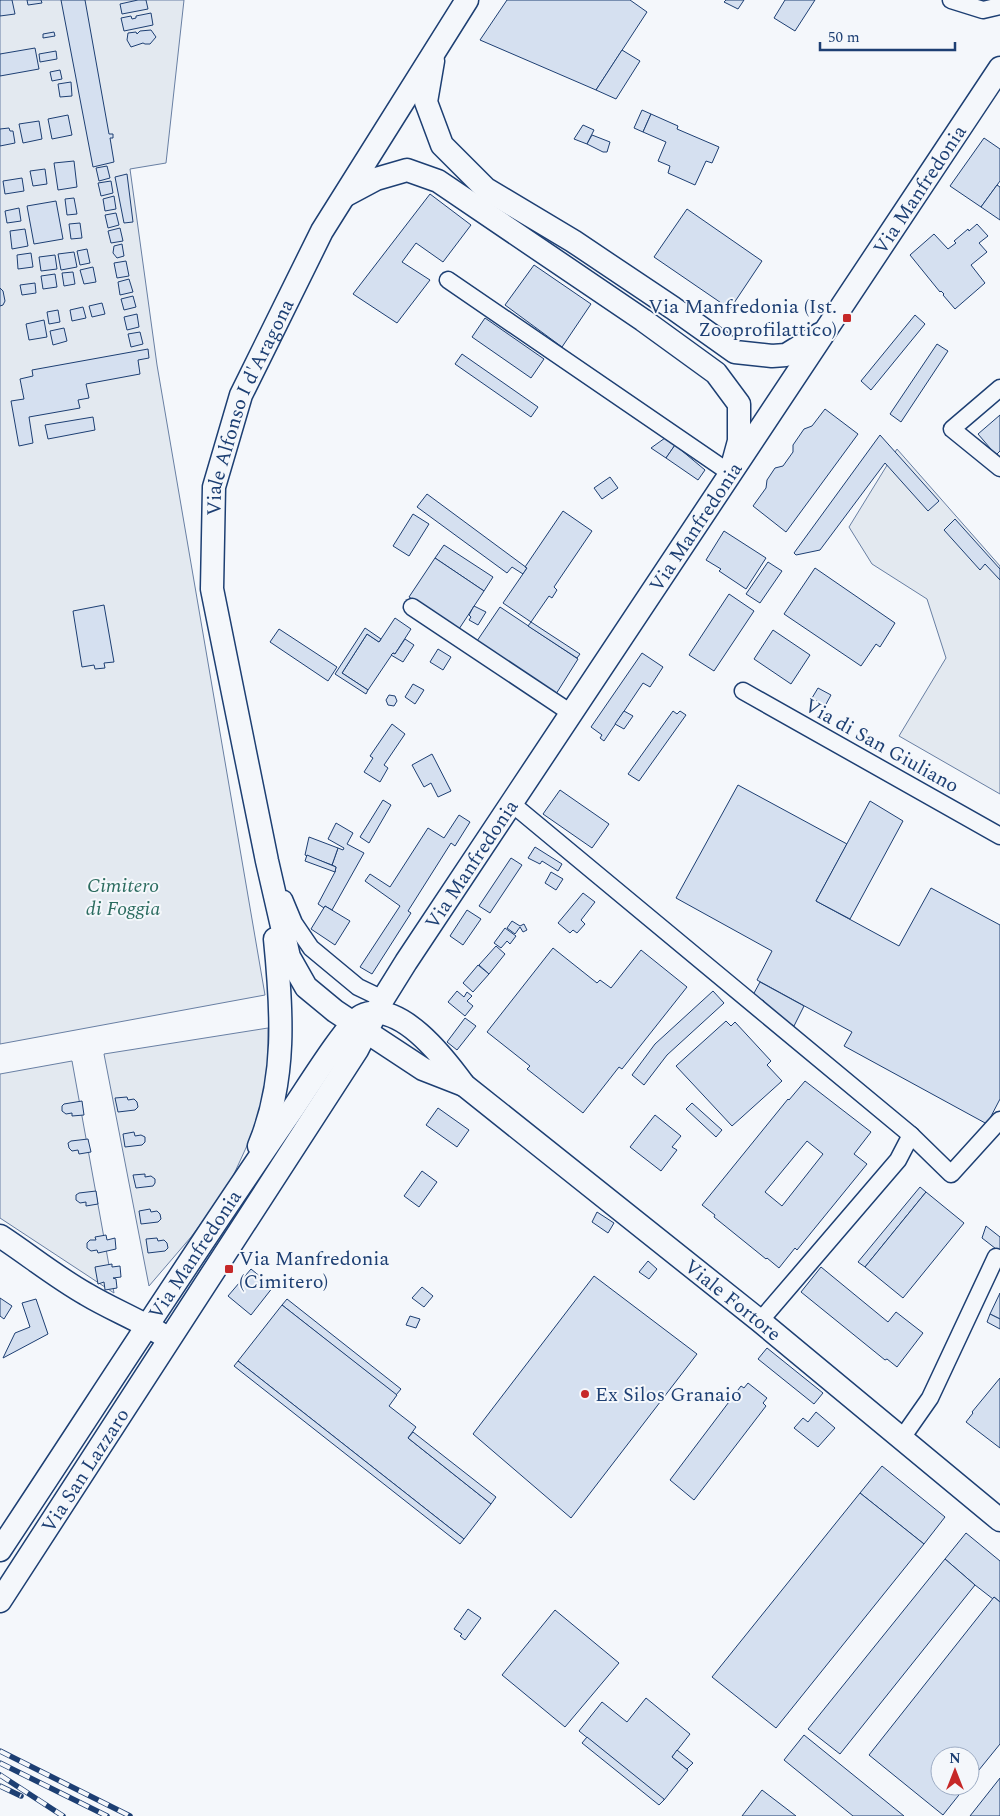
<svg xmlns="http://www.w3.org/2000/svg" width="1000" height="1816" font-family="Spectral,serif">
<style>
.green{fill:#e3e9f0;stroke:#687fa3}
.building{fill:#d5e0f0;stroke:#1d3f73;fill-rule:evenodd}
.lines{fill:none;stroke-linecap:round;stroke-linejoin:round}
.street-casing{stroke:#1d3f73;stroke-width:19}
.secondary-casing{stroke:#1d3f73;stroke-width:25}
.street{stroke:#f4f7fb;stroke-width:16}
.secondary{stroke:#f4f7fb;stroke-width:22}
.rail-casing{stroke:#1d3f73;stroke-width:5.5}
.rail{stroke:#f4f7fb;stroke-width:4;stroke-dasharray:11;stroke-linecap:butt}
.poi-dot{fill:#c62828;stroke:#f4f7fb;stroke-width:2}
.labels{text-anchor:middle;stroke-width:4;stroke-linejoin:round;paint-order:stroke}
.street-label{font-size:20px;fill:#1d3f73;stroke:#f4f7fb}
.poi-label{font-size:20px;fill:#1d3f73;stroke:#f4f7fb;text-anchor:start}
.park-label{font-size:20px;font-style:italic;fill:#2c6c60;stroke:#f4f7fb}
</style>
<rect width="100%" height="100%" fill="#f4f7fb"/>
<g class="green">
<path d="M0 0H184L166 163 130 169 157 365 265 995 0 1044Z"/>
<path d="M897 449 1000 566V794L899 736 946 658 927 599 872 564 849 527Z"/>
<path d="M268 1028V1100L228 1187 191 1237 149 1286 104 1054Z"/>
<path d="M72 1061 114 1293 0 1218V1074Z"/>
</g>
<g class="building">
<path d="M0 0H12L15 14 0 16Z"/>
<path d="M27 0H41L42 3 28 5Z"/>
<path d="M61 0H85L109 134H113V138H110L114 162 93 167Z"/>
<path d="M138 0H146L148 9 122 14 120 4Z"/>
<path d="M507 0H630L647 12 596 90 480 40Z"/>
<path d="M726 0H744L738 9 724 2Z"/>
<path d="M785 0H815L795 31 774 18Z"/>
<path d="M151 13 153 25 124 31 121 18 131 16 132 19 136 18V16Z"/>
<path d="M151 30 156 37 150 44H145L143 43 131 47 127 40 128 33 136 32 137 34 140 31Z"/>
<path d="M54 32 55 36 43 38V34Z"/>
<path d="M35 48 39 69 0 76V54Z"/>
<path d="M622 50 640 61 616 99 596 90Z"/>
<path d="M56 51 57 59 40 62 39 54Z"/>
<path d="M60 70 62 79 52 81 50 72Z"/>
<path d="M71 82 72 96 60 97 58 84Z"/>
<path d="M642 110 651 114 643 132 634 128Z"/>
<path d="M651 114 678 126 677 129 719 147 712 163 706 161 695 185 668 173 670 166 658 161 666 142 643 132Z"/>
<path d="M68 115 72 135 52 139 48 119Z"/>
<path d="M39 121 42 139 23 143 19 124Z"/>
<path d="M583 125 594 130 587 144 574 139Z"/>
<path d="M9 128 10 131H13L15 143 0 146V129Z"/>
<path d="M592 135 610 142 607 152H603L587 144Z"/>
<path d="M984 138 1000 149V181L981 207 950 186Z"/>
<path d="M74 161 77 187 58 190 54 163Z"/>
<path d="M107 166 110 178 99 181 96 168Z"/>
<path d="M45 169 47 184 33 186 30 171Z"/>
<path d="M127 174 133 222 124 223 115 177Z"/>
<path d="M22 178 24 191 5 194 3 181Z"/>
<path d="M111 181 113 193 101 196 98 183Z"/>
<path d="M997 185 1000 187V220L981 207Z"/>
<path d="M430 194 471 225 443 262 416 243 402 262 430 280 397 323 353 294Z"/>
<path d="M114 196 116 209 105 211 103 199Z"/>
<path d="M74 198 77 214 67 215 65 199Z"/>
<path d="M56 201 63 239 34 244 27 206Z"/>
<path d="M19 208 21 221 7 223 5 211Z"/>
<path d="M687 209 762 261 730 309 654 257Z"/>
<path d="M116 213 119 225 108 228 105 215Z"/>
<path d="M80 223 82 238 71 239 69 224Z"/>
<path d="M977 224 988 236 979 243 987 252 971 265 985 283 955 309 943 295 944 294 941 291 940 292 910 255 934 234 948 249 956 243 954 241 968 229 969 231Z"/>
<path d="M120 228 123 241 111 243 108 231Z"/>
<path d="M25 229 28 246 12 249 10 231Z"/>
<path d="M122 244 124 256 117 258 113 253 114 246Z"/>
<path d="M87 249 90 263 80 265 77 251Z"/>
<path d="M74 252 77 267 61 270 58 254Z"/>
<path d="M31 253 33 267 18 269 17 255Z"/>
<path d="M55 255 57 269 41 271 39 257Z"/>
<path d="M126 261 129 276 117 278 114 263Z"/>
<path d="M534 265 591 304 562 347 505 305Z"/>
<path d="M93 267 96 282 84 284 80 270Z"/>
<path d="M73 272 75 284 64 286 62 273Z"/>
<path d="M55 274 57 287 43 289 41 276Z"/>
<path d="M129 279 133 292 120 295 118 282Z"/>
<path d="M35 283 36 293 22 295 20 285Z"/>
<path d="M0 288 3 291 5 301 3 305 0 306Z"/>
<path d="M133 296 136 307 124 310 121 299Z"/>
<path d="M102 303 105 314 92 317 89 306Z"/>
<path d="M83 307 86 318 72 321 70 310Z"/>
<path d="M58 310 60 322 49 324 47 312Z"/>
<path d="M137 314 139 327 127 330 124 317Z"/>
<path d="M915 315 925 324 871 390 861 381Z"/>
<path d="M485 318 544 359 531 378 472 337Z"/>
<path d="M44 320 47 337 29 340 26 324Z"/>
<path d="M64 328 67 341 53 345 50 331Z"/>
<path d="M140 332 143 344 131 347 128 334Z"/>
<path d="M937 344 948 351 901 422 890 414Z"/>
<path d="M148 349 149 358 138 360 140 374 86 384 89 398 78 400 80 408 29 417 33 443 19 446 11 401 24 399 20 379 33 376 32 370Z"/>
<path d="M462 354 538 407 531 417 455 364Z"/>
<path d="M825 409 858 434 786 532 753 506 766 488 767 480 775 468 783 466 793 452V445L804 429 812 426Z"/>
<path d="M1000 415V451L996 455 978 434Z"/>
<path d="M93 417 95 430 48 439 45 425Z"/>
<path d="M880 435 939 501 928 511 885 463 820 550 796 555 794 553Z"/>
<path d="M665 438 675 445 666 458 651 448Z"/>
<path d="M675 445 705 470 698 480 666 458Z"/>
<path d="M610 477 618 488 602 499 594 488Z"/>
<path d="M427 494 527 568 523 574 512 567 507 573 417 507Z"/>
<path d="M563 511 592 531 554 587 557 590 552 598 549 596 531 622 503 603 527 568 525 567Z"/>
<path d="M413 514 429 524 409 556 393 546Z"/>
<path d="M955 519 1000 569V580L985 564 980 570 944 530Z"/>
<path d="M724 531 766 558 746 589 719 571 721 569 706 560Z"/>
<path d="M444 545 493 577 484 591 435 558Z"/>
<path d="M435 558 484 591 459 629 409 597Z"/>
<path d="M768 562 782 571 760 603 746 594Z"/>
<path d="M815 568 895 623 880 647 876 644 861 666 784 614Z"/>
<path d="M729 594 754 611 714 671 689 655Z"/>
<path d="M104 605 114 662 104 663 105 668 95 669 94 665 82 667 73 611Z"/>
<path d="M474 606 486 612 478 625 469 620 471 617 469 615Z"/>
<path d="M500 607 578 659 556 694 477 641Z"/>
<path d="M395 618 411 629 395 654 393 653 368 690 342 673 367 634 379 642Z"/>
<path d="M531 622 580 654 577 658 528 626Z"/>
<path d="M365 628 381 639 379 642 367 634 342 673 368 690 366 694 335 674Z"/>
<path d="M279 629 337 667 328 681 270 642Z"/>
<path d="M773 630 810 655 791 684 754 659Z"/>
<path d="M405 639 414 645 403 662 391 655 393 653 395 654Z"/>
<path d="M438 649 451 657 443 670 430 662Z"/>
<path d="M642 653 663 667 650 687 643 683 604 741 600 738 602 735 591 727Z"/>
<path d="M413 684 424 690 415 704 405 697Z"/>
<path d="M818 688 831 695 825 706 812 698Z"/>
<path d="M389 695 395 696 397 701 394 706 388 705 386 700Z"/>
<path d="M624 711 633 716 624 729 615 724Z"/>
<path d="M673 711 677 714 680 711 686 715 639 781 628 774Z"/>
<path d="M392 724 405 734 384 765 388 768 380 782 364 772 373 758 370 756Z"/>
<path d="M432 754 451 791 438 797 431 783 424 787 412 765Z"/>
<path d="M738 785 847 844 816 901 899 946 931 888 1000 925V1099L987 1124 844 1046 852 1032 757 980 772 951 676 898Z"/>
<path d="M560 790 609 824 592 848 543 814Z"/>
<path d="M383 800 391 805 369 843 360 837Z"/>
<path d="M870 801 903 821 850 919 816 901Z"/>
<path d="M459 815 470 822 455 846 451 843 408 911 411 913 372 974 360 967 400 906 365 881 370 874 390 887 428 828 444 838Z"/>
<path d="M336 823 353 833 347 844 364 853 332 910 325 906 324 908 318 904 335 872 336 867 332 865 338 848 343 850 344 848 328 839Z"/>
<path d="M309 837 338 848 332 865 305 855Z"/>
<path d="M535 847 562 864 558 871 542 861 540 864 528 858Z"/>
<path d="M307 855 336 867 335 872 305 861Z"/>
<path d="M511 858 522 865 490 913 479 906Z"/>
<path d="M551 872 563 879 556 890 545 883Z"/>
<path d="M583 893 595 902 581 920 585 924 577 933 573 930 570 933 558 923Z"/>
<path d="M325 906 350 921 335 945 311 929Z"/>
<path d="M467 910 481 919 463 945 450 936Z"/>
<path d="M512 921 520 926 524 924 527 930 523 932 520 927 515 934 507 928Z"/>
<path d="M505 928 516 936 510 944 507 941 501 948 494 943Z"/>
<path d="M496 946 505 954 489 974 479 965Z"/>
<path d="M553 948 597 983 600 980 611 988 641 950 687 987 622 1069 619 1067 583 1113 527 1069 530 1066 487 1032Z"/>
<path d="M478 965 489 974 473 992 463 983Z"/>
<path d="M760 982 804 1006 794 1026 773 1015 762 1005 764 1001 753 995Z"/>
<path d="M457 991 464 997 467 992 472 996 467 1001 473 1006 465 1016 448 1002Z"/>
<path d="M713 991 724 1003 667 1055 644 1085 632 1075 655 1044Z"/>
<path d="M465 1018 476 1026 457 1050 447 1042Z"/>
<path d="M726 1021 731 1026 735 1022 771 1061 767 1065 782 1081 732 1126 676 1066Z"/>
<path d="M805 1081 871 1132 854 1154 867 1164 797 1250 795 1248 779 1268 767 1258 766 1259 714 1217 715 1215 702 1205 788 1099 789 1100ZM807 1141 823 1154 782 1206 765 1192Z"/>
<path d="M127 1097 128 1100 134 1099 137 1102 138 1107 135 1110 118 1112 115 1098Z"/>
<path d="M82 1101 84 1115 72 1116V1113L66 1114 62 1111V1106L64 1104Z"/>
<path d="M692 1103 722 1130 716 1137 686 1109Z"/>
<path d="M438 1108 469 1130 457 1147 426 1125Z"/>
<path d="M655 1115 681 1136 672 1147 677 1150 661 1171 630 1147Z"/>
<path d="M134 1132 135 1136 141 1135 145 1137V1142L142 1145 125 1147 123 1134Z"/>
<path d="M88 1139 91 1152 79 1154 78 1150 72 1151 69 1148 68 1143 71 1141Z"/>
<path d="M422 1171 437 1182 419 1207 404 1196Z"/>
<path d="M145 1174V1177L151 1176 155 1179V1183L153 1186 136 1188 133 1175Z"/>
<path d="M920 1187 926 1192 865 1267 858 1262Z"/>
<path d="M96 1191 98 1204 86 1206V1202L80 1203 76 1200V1195L79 1193Z"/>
<path d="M926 1192 964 1223 903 1298 865 1267Z"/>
<path d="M150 1209 151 1212 157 1211 160 1214 161 1219 158 1222 141 1224 139 1211Z"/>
<path d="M597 1212 614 1223 608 1233 592 1222Z"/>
<path d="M986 1226 1000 1237V1252L982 1238Z"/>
<path d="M106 1235 107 1240 115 1238 116 1249 98 1253 97 1250 91 1251 87 1248V1243L90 1240H96L95 1237Z"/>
<path d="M157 1238 158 1241 164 1240 167 1243 168 1248 165 1251 148 1253 146 1239Z"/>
<path d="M648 1261 657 1269 649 1279 639 1272Z"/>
<path d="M112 1264V1267L120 1266 121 1277 113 1278 116 1279 117 1288 105 1290 104 1282 98 1284 95 1267Z"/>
<path d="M821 1267 888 1322 896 1312 923 1333 897 1367 887 1359 885 1360 801 1292Z"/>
<path d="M251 1269 273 1287 251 1315 228 1296Z"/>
<path d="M594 1276 697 1354 571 1518 473 1434Z"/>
<path d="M422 1287 433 1296 424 1307 412 1298Z"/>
<path d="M1000 1293V1319L990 1314Z"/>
<path d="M0 1298 12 1306 4 1319 0 1316Z"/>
<path d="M36 1299 48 1334 3 1358 15 1333 30 1327 22 1303Z"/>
<path d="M287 1299 401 1389 396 1395 282 1305Z"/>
<path d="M282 1305 397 1395 389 1406 416 1427 408 1438 491 1504 464 1539 238 1361Z"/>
<path d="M990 1314 1000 1319V1329L987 1322Z"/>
<path d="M410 1316 420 1319 416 1328 406 1325Z"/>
<path d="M767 1348 823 1393 814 1404 758 1359Z"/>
<path d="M238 1361 464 1539 460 1544 234 1366Z"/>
<path d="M1000 1378V1448L966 1422 973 1413 972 1412Z"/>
<path d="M748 1383 767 1398 763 1403 766 1406 694 1500 670 1480 741 1386 744 1388Z"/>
<path d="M816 1412 835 1428 818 1447 794 1428 803 1418 808 1422Z"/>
<path d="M413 1432 496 1497 491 1504 408 1438Z"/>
<path d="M882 1466 945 1517 924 1544 860 1493Z"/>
<path d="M860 1493 924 1544 776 1728 712 1677Z"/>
<path d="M966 1533 1000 1561V1602L994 1597 993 1599 975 1585 945 1559Z"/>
<path d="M945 1559 975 1585 840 1754 808 1729Z"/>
<path d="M994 1597 1000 1602V1744L970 1781V1756H940V1786H966L943 1815 869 1755Z"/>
<path d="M468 1609 481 1618 465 1640 460 1636 462 1634 454 1629Z"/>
<path d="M555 1610 619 1663 565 1727 502 1675Z"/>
<path d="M646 1698 690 1734 672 1757 688 1770 664 1800 579 1731 602 1702 627 1722Z"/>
<path d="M804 1735 904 1816H853L784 1760Z"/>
<path d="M587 1737 664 1799V1800L659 1805 582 1743Z"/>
<path d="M677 1750 693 1763 687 1769 672 1757Z"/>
<path d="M1000 1778V1816H970Z"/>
<path d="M762 1790 796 1816H742Z"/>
</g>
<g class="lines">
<g class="street-casing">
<g id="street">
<path d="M951 0 983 10 1000 6"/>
<path d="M448 280 730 473"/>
<path d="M1000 388 952 429 1000 468"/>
<path d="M412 607 571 713"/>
<path d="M743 691 1000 836"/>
<path d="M511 803 911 1135 951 1174 1000 1120"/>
<path d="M284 899 294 923 311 948 358 987 383 999"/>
<path d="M760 1321 898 1160 911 1135"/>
<path d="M902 1438 930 1398 996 1257"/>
</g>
</g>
<g class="secondary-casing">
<g id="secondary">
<path d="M433 61 426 102 442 145 486 189 573 241 673 308 735 352 772 356 786 355 820 334"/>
<path d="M346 195 376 179 407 170 438 181 643 320 716 373 739 404V441L733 463"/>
<path id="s1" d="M464 1085 423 1069 335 1011 306 987 289 957 267 861 212 589 214 487 241 395 322 231 467 0"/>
<path d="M259 1146C287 1079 282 1009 275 939"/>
<path d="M0 1236C29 1255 56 1277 86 1294 111 1309 137 1319 161 1334"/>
<path id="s2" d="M0 1550C98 1402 193 1253 294 1107 305 1091 348 1022 361 1016 399 998 445 1059 464 1085L760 1321 1000 1520"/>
<path id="s3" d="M0 1601 357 1050 383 999 406 962 1000 68"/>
</g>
</g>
<use href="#street" class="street"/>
<use href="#secondary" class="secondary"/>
<g class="rail-casing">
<g id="rail">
<path d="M0 1751 130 1816"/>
<path d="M0 1763 107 1816"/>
<path d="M0 1775 63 1816"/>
<path d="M0 1786 21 1796"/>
</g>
</g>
<use href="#rail" class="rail"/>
</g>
<g class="poi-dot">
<rect x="842" y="313" width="10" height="10" rx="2.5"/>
<rect x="224" y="1264" width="10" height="10" rx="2.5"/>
<circle cx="585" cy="1394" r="5"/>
</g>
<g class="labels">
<g class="street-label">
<text dy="7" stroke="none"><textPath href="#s3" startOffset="1685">Via Manfredonia</textPath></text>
<text dy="7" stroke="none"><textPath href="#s1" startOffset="786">Viale Alfonso I d'Aragona</textPath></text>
<text dy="7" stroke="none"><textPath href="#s3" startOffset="1280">Via Manfredonia</textPath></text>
<text transform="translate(882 745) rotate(29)" y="7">Via di San Giuliano</text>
<text dy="7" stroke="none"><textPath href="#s3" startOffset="875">Via Manfredonia</textPath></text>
<text dy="7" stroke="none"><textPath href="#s2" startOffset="354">Via Manfredonia</textPath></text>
<text dy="7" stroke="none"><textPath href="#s2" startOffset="1122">Viale Fortore</textPath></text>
<text dy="7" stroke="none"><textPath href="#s3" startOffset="156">Via San Lazzaro</textPath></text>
</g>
<g class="poi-label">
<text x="837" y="313" text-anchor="end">Via Manfredonia (Ist.<tspan x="837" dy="23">Zooprofilattico)</tspan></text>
<text x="239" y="1265">Via Manfredonia<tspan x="239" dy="23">(Cimitero)</tspan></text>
<text x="595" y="1401">Ex Silos Granaio</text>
</g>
<g class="park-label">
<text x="123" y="892">Cimitero<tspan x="123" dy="23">di Foggia</tspan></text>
</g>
</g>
<g transform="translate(955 1771)"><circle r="24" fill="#f4f7fb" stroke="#9eadc5"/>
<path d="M0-4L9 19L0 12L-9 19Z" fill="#c62828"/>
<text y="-8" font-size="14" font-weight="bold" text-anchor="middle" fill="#1d3f73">N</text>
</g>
<path d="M820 42v8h135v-8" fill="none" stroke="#1d3f73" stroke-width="2.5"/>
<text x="828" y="42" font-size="15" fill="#1d3f73" stroke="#f4f7fb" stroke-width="4" paint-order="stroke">50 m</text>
</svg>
